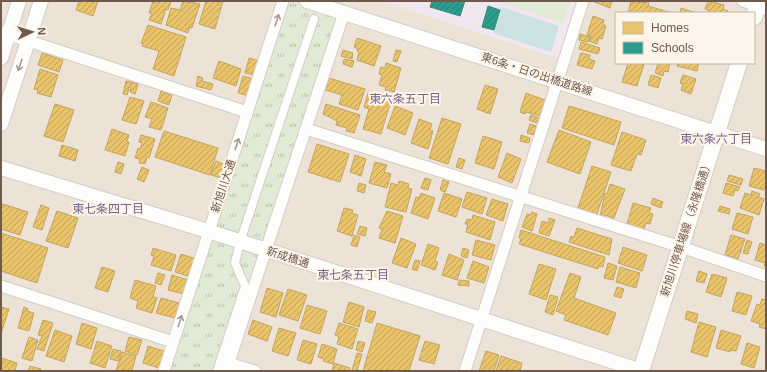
<svg xmlns="http://www.w3.org/2000/svg" width="767" height="372" font-family="Helvetica,'Noto Sans JP',sans-serif">
<style>
.residential{fill:#ede2d6;fill-rule:evenodd}
.education{fill:#f0e7ef}
.grass{fill:url(#grass-tufts)}
.park{fill:#e1ead4}
.water{fill:#cbe1e2}
.homes{fill:url(#homes-hatch);stroke:#c4a461}
.schools{fill:url(#schools-hatch);stroke:#3f887b}
.lines{fill:none;stroke-linecap:round;stroke-linejoin:round}
.pedestrian-casing{stroke:#d3ccc7;stroke-width:10}
.minor-casing{stroke:#d3ccc7;stroke-width:13}
.tertiary-casing{stroke:#d3ccc7;stroke-width:16}
.secondary-casing{stroke:#d3ccc5;stroke-width:18}
.pedestrian{stroke:#fdfdfc;stroke-width:8}
.minor{stroke:#fdfdfc;stroke-width:11}
.tertiary{stroke:#fdfdfc;stroke-width:14}
.secondary{stroke:#fdfdfc;stroke-width:16}
.oneway{stroke:#a89a92}
.labels{text-anchor:middle;stroke-width:4;stroke-linejoin:round;paint-order:stroke}
.street-label{font-size:11px;fill:#6f584c;stroke:#fdf5e9}
.neighbourhood-label{font-size:12px;fill:#7d648b;stroke:#fdf5e9}
</style>
<defs>
<pattern id="grass-tufts" width="24" height="20" patternUnits="userSpaceOnUse"><rect width="24" height="20" fill="#e1ead4"/><path d="M3 7l-1-3M5 7V3M7 7l1-3M15 17l-1-3M17 17v-4M19 17l1-3" fill="none" stroke="#bbc0ae"/></pattern>
<pattern id="homes-hatch" width="6" height="6" patternUnits="userSpaceOnUse"><rect width="6" height="6" fill="#e9c46a"/><path d="M-1 1l2-2M0 6l6-6M5 7l2-2" fill="none" stroke="#c1a259"/></pattern>
<pattern id="schools-hatch" width="6" height="6" patternUnits="userSpaceOnUse"><rect width="6" height="6" fill="#2a9d8f"/><path d="M-1 1l2-2M0 6l6-6M5 7l2-2" fill="none" stroke="#288377"/></pattern>
</defs>
<rect width="100%" height="100%" fill="#f4efe8"/>
<path class="residential" d="M1 1H766V371H1ZM616 13H754V63H616Z"/>
<path class="education" d="M380 1H577L558 58Z"/>
<path class="grass" d="M283 1H348L226 371H164Z"/>
<path class="park" d="M496 1H570L563 23Z"/>
<path class="water" d="M501 7 559 26 551 52 493 33Z"/>
<g class="homes">
<path d="M79 1H98L93 16 76 10Z"/>
<path d="M153 1H171L168 10 166 9 161 24 149 20 152 13H149Z"/>
<path d="M183 1 200 4 192 28 190 27 188 33 166 25 171 8 180 10Z"/>
<path d="M206 1H223L215 29 199 24Z"/>
<path d="M592 1H612L610 8Z"/>
<path d="M631 1 649 3 648 6 672 13H628Z"/>
<path d="M708 1 724 5 723 9 728 11 727 13H708L709 10 705 9Z"/>
<path d="M681 8 696 13H680Z"/>
<path d="M593 16 604 20 603 24 606 26 602 39 599 38 597 44 589 41 591 36 587 35Z"/>
<path d="M148 25 186 37 174 76 153 69 159 51 142 46 143 43H141Z"/>
<path d="M580 34 590 37 588 42 579 40Z"/>
<path d="M357 38 381 46 374 66 357 60 359 52 357 51 358 49 354 47Z"/>
<path d="M581 42 600 48 598 54 579 49Z"/>
<path d="M343 50 353 53 352 59 341 56Z"/>
<path d="M396 50 401 51 397 62 393 61Z"/>
<path d="M42 53 63 60 59 72 38 65Z"/>
<path d="M581 53 590 55 589 59 595 61 592 69 577 65Z"/>
<path d="M249 58 260 61 256 75 245 73Z"/>
<path d="M344 59 354 61 352 67 343 64Z"/>
<path d="M219 61 241 69 236 86 213 78Z"/>
<path d="M386 63 401 68 394 92 385 90 386 87 379 85 382 75 379 74 381 67 385 68Z"/>
<path d="M628 63 644 64 637 86 622 82Z"/>
<path d="M658 63H670L668 72 664 71 663 76 655 73Z"/>
<path d="M678 63H699L697 71 677 66Z"/>
<path d="M40 69 58 75 51 97 37 93 38 90 34 89Z"/>
<path d="M651 75 661 78 658 88 648 85Z"/>
<path d="M683 75 696 79 691 94 681 90 683 84 680 83Z"/>
<path d="M198 76 203 78 202 81 213 84 211 90 196 86Z"/>
<path d="M243 76 254 79 249 96 238 93Z"/>
<path d="M329 78 365 89 358 110 339 104 342 95 325 90Z"/>
<path d="M126 81 131 82 127 95 123 94Z"/>
<path d="M132 82 138 84 135 94 130 92Z"/>
<path d="M485 85 498 89 490 114 477 109Z"/>
<path d="M161 91 172 95 169 105 158 101Z"/>
<path d="M368 93 391 100 381 134 363 129 369 109 364 107Z"/>
<path d="M526 93 545 100 540 116 526 112 525 114 520 112Z"/>
<path d="M130 97 144 101 136 124 122 120Z"/>
<path d="M151 102 168 108 161 130 149 127 152 119 145 117Z"/>
<path d="M55 104 74 110 63 142 44 136Z"/>
<path d="M326 104 360 115 354 133 346 131 347 128 336 125 337 121 323 114Z"/>
<path d="M395 106 413 113 405 135 387 128Z"/>
<path d="M569 106 621 122 614 145 562 128Z"/>
<path d="M531 115 539 118 537 123 529 120Z"/>
<path d="M442 118 461 124 448 164 429 158Z"/>
<path d="M419 119 432 124 430 130 433 131 428 149 411 143Z"/>
<path d="M530 124 536 126 534 135 527 133Z"/>
<path d="M112 129 129 135 127 141 129 142 125 156 105 150Z"/>
<path d="M559 130 591 142 580 174 547 162Z"/>
<path d="M164 131 218 148 210 175 155 157Z"/>
<path d="M622 132 646 140 641 155 637 154 631 171 611 165Z"/>
<path d="M141 135 155 139 149 158 147 157 145 164 139 163 140 159 135 158 138 148 140 149 142 143 139 142Z"/>
<path d="M521 135 530 138 529 143 520 141Z"/>
<path d="M483 136 502 142 494 169 475 163Z"/>
<path d="M317 144 349 154 340 182 308 172Z"/>
<path d="M62 145 78 150 75 161 59 156Z"/>
<path d="M507 153 521 159 512 183 498 177Z"/>
<path d="M355 155 366 159 361 176 350 172Z"/>
<path d="M459 158 465 160 462 169 456 167Z"/>
<path d="M216 161 225 165 221 178 211 175Z"/>
<path d="M118 162 124 164 121 174 115 172Z"/>
<path d="M375 162 387 165 384 172 391 174 387 188 369 183Z"/>
<path d="M592 166 611 172 597 214 578 208Z"/>
<path d="M142 167 149 170 144 182 137 179Z"/>
<path d="M754 168 766 171V183L764 190 749 186Z"/>
<path d="M729 175 743 179 741 185 727 181Z"/>
<path d="M425 178 431 180 428 190 421 188Z"/>
<path d="M443 180 449 182 445 192 440 190Z"/>
<path d="M399 181 409 184 408 188 412 189 406 212 385 207 391 183 398 185Z"/>
<path d="M359 183 366 185 364 193 357 191Z"/>
<path d="M726 183 740 187 738 191 735 190 733 196 723 193Z"/>
<path d="M610 184 625 189 614 218 605 215V217L600 216 605 193 607 194Z"/>
<path d="M752 191 760 194 758 197 764 199 759 215 740 208 745 193 751 195Z"/>
<path d="M467 192 487 198 482 214 462 207Z"/>
<path d="M421 193 435 198 428 219 411 213 416 197 419 198Z"/>
<path d="M444 193 462 199 456 217 438 211Z"/>
<path d="M653 198 663 202 661 208 651 204Z"/>
<path d="M492 199 508 204 503 221 486 215Z"/>
<path d="M633 203 651 208 649 213 653 214 650 224 646 223 644 229 627 224Z"/>
<path d="M3 204 28 212 20 235 1 229V205Z"/>
<path d="M41 205 49 208 42 230 33 227Z"/>
<path d="M720 206 730 209 729 214 718 211Z"/>
<path d="M344 208 353 210 352 213 358 215 352 236 337 231Z"/>
<path d="M57 211 78 218 68 248 46 241Z"/>
<path d="M387 211 403 216 395 243 379 238 382 229 379 228Z"/>
<path d="M532 212 537 214 532 231 522 227 527 214 531 215Z"/>
<path d="M737 213 753 217 748 234 732 229Z"/>
<path d="M473 215 495 222 490 240 466 232 468 224H465L467 219 472 220Z"/>
<path d="M549 218 555 220 549 236 539 233 542 221 549 223Z"/>
<path d="M360 226 367 228 365 236 357 234Z"/>
<path d="M577 228 612 239 609 255 569 242 571 236 574 237Z"/>
<path d="M521 230 605 257 603 267 599 266 598 269 519 244 521 239 519 238Z"/>
<path d="M1 233 48 248 37 283 1 271Z"/>
<path d="M354 235 360 237 357 247 351 245Z"/>
<path d="M731 235 745 239 738 259 725 255Z"/>
<path d="M401 238 416 244 407 268 392 263Z"/>
<path d="M476 240 495 245 491 260 472 255Z"/>
<path d="M747 240 752 242 748 254 743 253Z"/>
<path d="M760 243 766 245V266H764L765 263 755 260Z"/>
<path d="M428 244 439 248 435 261 438 262 435 270 421 265Z"/>
<path d="M623 247 647 255 642 271 618 263Z"/>
<path d="M153 248 176 255 171 271 151 265 154 256 151 255Z"/>
<path d="M463 248 469 250 467 258 461 256Z"/>
<path d="M181 254 196 259 191 277 175 272Z"/>
<path d="M449 254 464 260 457 280 442 275Z"/>
<path d="M415 260 420 261 417 271 412 269Z"/>
<path d="M473 261 489 267 484 283 467 278Z"/>
<path d="M608 263 617 266 613 280 604 278Z"/>
<path d="M539 264 556 269 546 300 529 294Z"/>
<path d="M102 267 115 271 108 292 95 288Z"/>
<path d="M620 267 640 273 636 288 616 282Z"/>
<path d="M699 271 707 274 704 283 696 281Z"/>
<path d="M158 273 165 275 161 285 155 283Z"/>
<path d="M570 273 581 277 574 298 616 313 608 335 564 320 566 315 556 311Z"/>
<path d="M712 274 727 278 721 297 706 292Z"/>
<path d="M172 275 188 280 184 294 168 290Z"/>
<path d="M135 280 156 286 153 297 157 298 152 313 136 308 138 301 130 298Z"/>
<path d="M459 280 469 281V286L458 285Z"/>
<path d="M617 287 624 289 621 298 614 296Z"/>
<path d="M267 288 283 293 276 317 260 312Z"/>
<path d="M288 289 307 295 298 321 279 315Z"/>
<path d="M737 292 752 296 746 315 732 311Z"/>
<path d="M550 295 558 297 553 315 545 312Z"/>
<path d="M161 298 179 303 175 318 156 313Z"/>
<path d="M762 299 766 300V329L759 327 760 324 751 321 757 304 760 305Z"/>
<path d="M349 302 364 307 359 327 343 322Z"/>
<path d="M307 305 327 311 320 334 300 328Z"/>
<path d="M1 307 9 309 1 334Z"/>
<path d="M24 307 28 309 27 311 34 313 29 331 18 328Z"/>
<path d="M368 310 376 312 372 323 365 321Z"/>
<path d="M687 311 698 314 696 323 685 319Z"/>
<path d="M43 320 53 323 44 351 37 349 42 336 38 335Z"/>
<path d="M253 320 272 327 267 341 248 334Z"/>
<path d="M699 322 716 327 707 357 691 352Z"/>
<path d="M82 323 97 328 91 349 76 344Z"/>
<path d="M339 323 358 329 352 349 337 344 339 337 335 335Z"/>
<path d="M377 323 420 336 409 371H363Z"/>
<path d="M279 328 296 333 288 356 272 351Z"/>
<path d="M55 330 72 336 64 362 46 356Z"/>
<path d="M721 330 741 336 736 351 731 350 730 352 716 348Z"/>
<path d="M29 337 38 340 32 361 22 358Z"/>
<path d="M129 337 142 340 137 355 125 351Z"/>
<path d="M303 340 317 344 311 364 297 360Z"/>
<path d="M97 341 112 346 105 368 90 363Z"/>
<path d="M358 341 365 343 362 352 356 350Z"/>
<path d="M425 341 440 345 434 364 419 360Z"/>
<path d="M747 343 760 347 754 368 741 364Z"/>
<path d="M322 344 337 349 333 364 323 361 324 359 318 357Z"/>
<path d="M148 346 164 351 159 368 143 363Z"/>
<path d="M113 349 121 351 118 361 110 359Z"/>
<path d="M486 351 499 355 494 371H479Z"/>
<path d="M122 352 136 356 132 371H116Z"/>
<path d="M357 353 362 354 357 371H355L352 370Z"/>
<path d="M501 356 522 363 520 371H496Z"/>
<path d="M2 358 17 363 15 371H1Z"/>
<path d="M334 363 350 368 349 371H332Z"/>
<path d="M30 366 41 369 40 371H28Z"/>
</g>
<g class="schools">
<path d="M432 1H465L460 16 430 7Z"/>
<path d="M488 6 500 10 494 30 482 27Z"/>
</g>
<g class="lines">
<g class="pedestrian-casing">
<path id="pedestrian" d="M217 371 245 286 235 263 240 242 314 19"/>
</g>
<g class="minor-casing">
<g id="minor">
<path d="M743 1 766 9"/>
<path d="M1 32 247 112"/>
<path d="M306 129 681 247 766 276"/>
<path d="M1 286 173 342"/>
<path d="M228 363 255 371"/>
<path d="M164 371 283 1"/>
<path d="M226 371 344 13"/>
<path d="M465 371 583 1"/>
</g>
</g>
<g class="tertiary-casing">
<g id="tertiary">
<path d="M307 1 766 149"/>
<path d="M1 58 19 1"/>
<path d="M1 124 41 1"/>
<path d="M1 168 208 231 642 371"/>
</g>
</g>
<g class="secondary-casing">
<g id="secondary">
<path d="M754 17 759 1"/>
<path d="M641 371 739 63"/>
</g>
</g>
<use href="#pedestrian" class="pedestrian"/>
<use href="#minor" class="minor"/>
<use href="#tertiary" class="tertiary"/>
<use href="#secondary" class="secondary"/>
</g>
<defs><path id="oneway-shaft" d="M-6 0H5M1.5-3L5.5 0L1.5 3" fill="none" stroke-width="1.6" stroke-linecap="round" stroke-linejoin="round"/></defs>
<g class="oneway">
<use href="#oneway-shaft" transform="translate(277 20) rotate(-72)"/>
<use href="#oneway-shaft" transform="translate(20 65) rotate(108)"/>
<use href="#oneway-shaft" transform="translate(237 144) rotate(-72)"/>
<use href="#oneway-shaft" transform="translate(180 321) rotate(-72)"/>
</g>
<g class="labels">
<g class="street-label">
<text transform="translate(537 74) rotate(18)" y="4">東6条・日の出橋道路線</text>
<text transform="translate(223 186) rotate(-72)" y="4">新旭川大通</text>
<text transform="translate(686 228) rotate(-72)" y="4">新旭川停車場線（永隆橋通）</text>
<text transform="translate(288 257) rotate(18)" y="4">新成橋通</text>
</g>
<g class="neighbourhood-label">
<text x="405" y="103">東六条五丁目</text>
<text x="716" y="143">東六条六丁目</text>
<text x="108" y="213">東七条四丁目</text>
<text x="353" y="279">東七条五丁目</text>
</g>
</g>
<rect width="767" height="372" fill="none" stroke="#6f584c" stroke-width="4"/>
<rect x="615" y="12" width="140" height="52" fill="#fdf5e9" stroke="#c4b6aa"/>
<rect x="623" y="22" width="20" height="12" fill="#e9c46a" stroke="#c4b6aa"/>
<text x="651" y="32" font-size="12" fill="#6f584c">Homes</text>
<rect x="623" y="42" width="20" height="12" fill="#2a9d8f" stroke="#c4b6aa"/>
<text x="651" y="52" font-size="12" fill="#6f584c">Schools</text>
<g transform="translate(32 32) rotate(86)" stroke="#fdf5e9" stroke-width="3" paint-order="stroke">
<path d="M0-3L7 15L0 10L-7 15Z" fill="#6f584c"/>
<text y="-6" font-size="11" font-weight="bold" text-anchor="middle" fill="#6f584c">N</text>
</g>
</svg>
